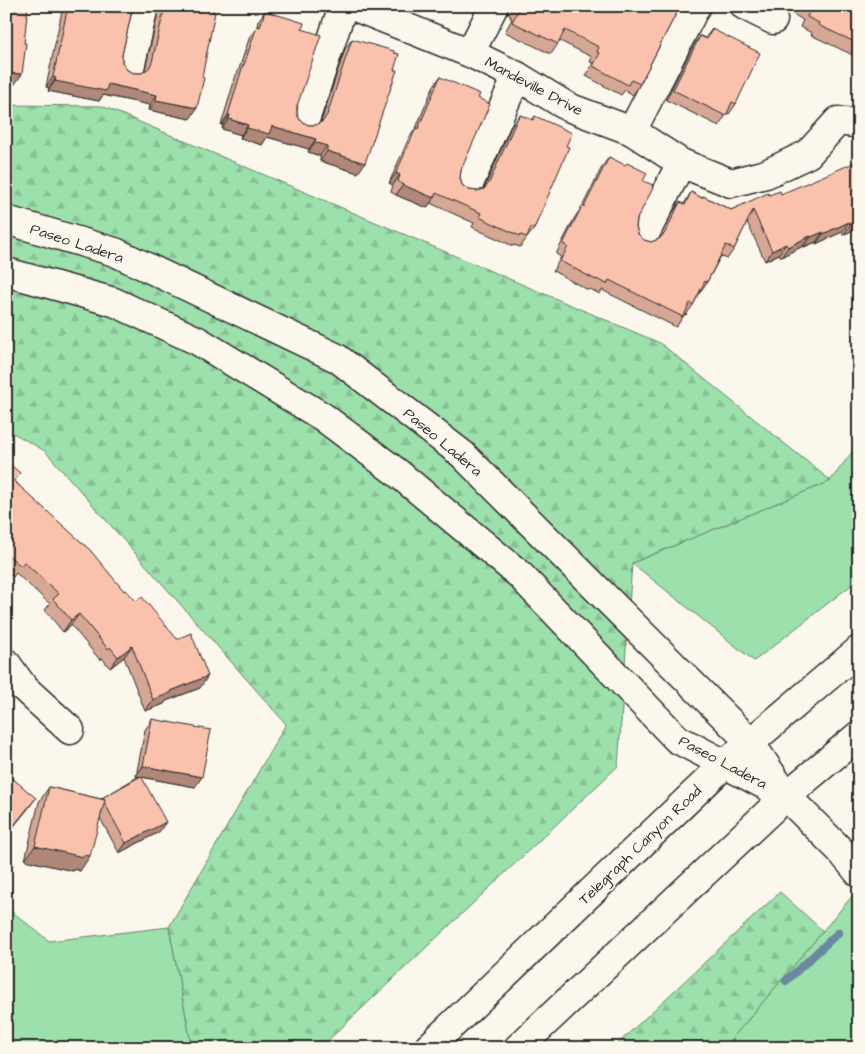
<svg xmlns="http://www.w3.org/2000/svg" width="865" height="1054" font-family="'Architects Daughter',sans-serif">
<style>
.grass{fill:#9ce0ab;stroke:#64866b}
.forest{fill:url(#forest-firs);stroke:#64866b}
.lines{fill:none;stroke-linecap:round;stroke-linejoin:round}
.stream{stroke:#6a88a2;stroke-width:8}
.minor-casing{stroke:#2b2b2b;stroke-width:31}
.major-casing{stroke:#2b2b2b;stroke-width:31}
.minor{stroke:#fbf7ec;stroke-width:28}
.major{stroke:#fbf7ec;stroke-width:28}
.wall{fill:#d7a795;stroke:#2b2b2b}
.shaded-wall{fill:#af8879;stroke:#2b2b2b}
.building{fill:#fac2ad;stroke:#2b2b2b}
.labels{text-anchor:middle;stroke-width:4;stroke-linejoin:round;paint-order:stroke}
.street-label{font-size:15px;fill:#2b2b2b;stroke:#fbf7ec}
</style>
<defs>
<pattern id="forest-firs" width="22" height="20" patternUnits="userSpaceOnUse" patternTransform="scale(1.25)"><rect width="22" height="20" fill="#9ce0ab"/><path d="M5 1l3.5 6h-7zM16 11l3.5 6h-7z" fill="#87c093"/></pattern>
</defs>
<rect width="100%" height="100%" fill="#fbf7ec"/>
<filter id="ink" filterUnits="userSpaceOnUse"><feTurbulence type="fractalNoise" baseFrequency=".02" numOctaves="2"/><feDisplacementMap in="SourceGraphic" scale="10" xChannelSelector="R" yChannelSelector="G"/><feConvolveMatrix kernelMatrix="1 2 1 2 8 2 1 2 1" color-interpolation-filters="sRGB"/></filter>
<g filter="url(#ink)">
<g class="grass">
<path d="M859 443V579L754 661 632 563 830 481Z"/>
<path d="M859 888V1048H724Z"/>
<path d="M6 907 49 941 169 927 192 1048H6Z"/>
</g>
<g class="forest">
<path d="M6 105 102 106 660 343 831 481 632 563 618 766 320 1048H192L169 927 286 724 45 451 6 429Z"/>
<path d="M780 892 823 931 724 1048H613Z"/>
</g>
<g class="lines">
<path class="stream" d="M786 981 839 932"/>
<g class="minor-casing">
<g id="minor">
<path d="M353 6 470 53 517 76 568 107 632 131 681 163 731 183 766 174 808 154 838 121 859 124"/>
<path d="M745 6 773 20"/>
<path d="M470 53 494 6"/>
<path d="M130 68 144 6"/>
<path d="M305 120 343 6"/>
<path d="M632 131 696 6"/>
<path d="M468 186 517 76"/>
<path d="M644 236 681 163"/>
<path d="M6 663 24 688 70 730"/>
<path d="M786 796 840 850 859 873"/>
</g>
</g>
<g class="major-casing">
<g id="major">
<path d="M6 220 115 252 337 358 462 454 750 742 786 796"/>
<path d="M6 272 114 302 198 341 323 417 399 474 519 574 677 739 784 795"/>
<path d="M428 1048 725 764 859 650"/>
<path d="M518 1048 786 796 859 735"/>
</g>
</g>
<use href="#minor" class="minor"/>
<use href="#major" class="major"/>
</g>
<g class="wall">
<path d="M63 6H133L122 55V62L127 70 134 73H142L145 70 159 9V6H214L190 119 149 110 150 105 103 95 99 101 48 91 49 88 46 87Z"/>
<path d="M509 6H680L640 84 633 95 625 90 621 95 586 76 593 63 590 62 592 57 560 41 551 54 505 32 512 19 510 18 511 16 507 14Z"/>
<path d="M779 6H859V58L811 35 812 33 800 27 803 20Z"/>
<path d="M265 11 302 29 297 114 300 120 308 125H316L321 122 345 49 352 39 358 173 320 161V156L308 152 309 149 267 137 262 145 240 138 241 135 222 129 223 125H221L236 75 238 72 250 36 257 27 258 21Z"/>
<path d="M712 29 736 104 729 114 727 113 719 126 666 100 693 46 700 36 705 38Z"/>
<path d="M440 77 478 98 461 170 460 178 462 185 469 190 477 191 484 189 511 127 520 115 532 120 535 116 566 146 534 229 520 247 514 245 513 246 472 227 474 223 430 203 427 208 396 195 391 192 393 185 389 183 409 138 416 128 433 87Z"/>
<path d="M609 157 643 181 636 227 638 234 644 240 651 242 659 239 673 212 680 202 684 204 691 192 702 198 703 196 731 210 769 195 781 194 859 168V231L857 228 843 235 842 232 816 244V242L804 247 803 246 781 257 779 254 765 261 747 222 734 249 727 259 721 256 707 282 700 292 693 305 686 315 685 314 676 327 602 290 600 294 590 289 588 290 553 271 561 257 556 254 575 217 582 207 602 167Z"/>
<path d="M6 461 15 481 200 688 166 701 164 704 145 711 124 657 110 668 102 658 100 660 71 625 63 632 45 610 50 604 16 573 13 577 6 572Z"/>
<path d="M152 719 195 787 141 777 159 832 119 853 100 818 80 871 74 869 73 871 25 860 39 802 49 787 101 799 102 798 121 787 122 786 139 776H136L145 730Z"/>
</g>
<g class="shaded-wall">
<path d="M6 73 22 74 15 84 6 83Z"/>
<path d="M53 77 56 78 49 88 46 87Z"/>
<path d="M55 81 108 84 157 95 150 105 103 95 99 101 48 91Z"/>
<path d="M156 100 197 108 190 119 149 110Z"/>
<path d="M228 115H230L223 125H221Z"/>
<path d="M229 119 248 125 241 135 222 129Z"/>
<path d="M272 126 316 139 309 149 267 137 262 145 240 138 247 128Z"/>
<path d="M315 142 327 146 320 156 308 152Z"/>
<path d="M327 151 365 163 358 173 320 161Z"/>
<path d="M396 173 400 175 393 185 389 183Z"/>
<path d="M403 185 434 198 427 208 396 195Z"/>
<path d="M859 221V226L857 228 843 235 850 225Z"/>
<path d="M849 222 842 232 816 244 823 234Z"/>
<path d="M823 232 816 242 804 247 811 237Z"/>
<path d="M810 236 803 246 781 257 788 247Z"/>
<path d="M786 244 779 254 765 261 772 251Z"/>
<path d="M79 614 71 625 63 632 71 620Z"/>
<path d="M132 646 124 657 110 668 118 657Z"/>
<path d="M208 676 200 688 166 701 164 704 145 711 153 700 171 691Z"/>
<path d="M143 766 202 777 195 787 136 776Z"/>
<path d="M36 798 27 810 6 836V835Z"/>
<path d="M166 822 159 832 119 853 126 843Z"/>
<path d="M35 846 83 855 90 856 80 871 74 869 73 871 25 860Z"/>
</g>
<g class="building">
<path d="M6 6H28L24 43H26L22 74 6 73Z"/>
<path d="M68 6H133L122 55V62L127 70 134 73H142L149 68 152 62 165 6H214L213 12H215L202 77 204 78 197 108 156 100 157 95 108 84 106 91 55 81 56 78 53 77Z"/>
<path d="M518 6H680L640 84 631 80 628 85 593 66 600 53 597 52 599 47 565 30 558 44 512 22 519 9 517 8Z"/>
<path d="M804 6H859V44L818 25 819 23 807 17 810 10Z"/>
<path d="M265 11 304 23 302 29 321 35 297 106V114L300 120 308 125H316L323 121 327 115 352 39 394 51V53L399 54 394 70H397L365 163 327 151V146L315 142 316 139 272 126 269 134 247 128 248 125 229 119 230 115H228L243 65H244L257 26 260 27Z"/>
<path d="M712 29 760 53 736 104 732 102 726 116 673 90 700 36 707 39Z"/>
<path d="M440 77 480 94 478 98 490 104 461 170 460 178 462 185 469 190 477 191 484 189 489 183 518 117 519 118 520 115 533 120 535 116 572 133 566 146 569 147 534 229 531 227 527 237 521 235 520 236 479 217 481 213 436 193 434 198 403 185 398 181 400 175 396 173 416 128 418 129Z"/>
<path d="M609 157 625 165 627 163 647 173 643 181 653 185 652 187 653 188 637 219 636 227 638 234 644 240 651 242 659 239 665 233 680 202 685 205 691 192 702 198 703 196 731 210 768 193 769 195 780 191 781 194 856 162 859 168V221L850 225 849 222 823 234V232L811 237 810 236 788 247 786 244 772 251 753 210 734 249 726 245 707 282 705 281 693 305 690 303 683 317 609 280 607 284 596 279V280L560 261 568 247 563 244 582 206 584 207Z"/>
<path d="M6 461 20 473 14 481 90 550 124 591 126 590 136 601 142 597 177 639 191 633 208 676 171 691 172 692 153 700 132 646 118 657 110 647 108 649 79 614 71 620 53 599 59 594 24 562 21 566 6 553Z"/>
<path d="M152 719 211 730 202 777 143 766Z"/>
<path d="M6 773 36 798 6 835Z"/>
<path d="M141 776 166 822 126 843 104 802 105 800 103 799 102 798Z"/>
<path d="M49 787 105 800 90 856 83 855V857L35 846Z"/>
</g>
</g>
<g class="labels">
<g class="street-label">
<text transform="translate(534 86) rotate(28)" y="5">Mandeville Drive</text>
<text transform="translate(77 243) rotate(18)" y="5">Paseo Ladera</text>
<text transform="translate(443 442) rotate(40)" y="5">Paseo Ladera</text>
<text transform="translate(723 762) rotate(28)" y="5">Paseo Ladera</text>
<text transform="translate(640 845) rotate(-44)" y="5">Telegraph Canyon Road</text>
</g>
</g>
<rect width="865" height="1054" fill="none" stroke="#fbf7ec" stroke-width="25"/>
<rect x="12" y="12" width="840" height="1029" fill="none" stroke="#2b2b2b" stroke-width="2" filter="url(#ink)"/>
</svg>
